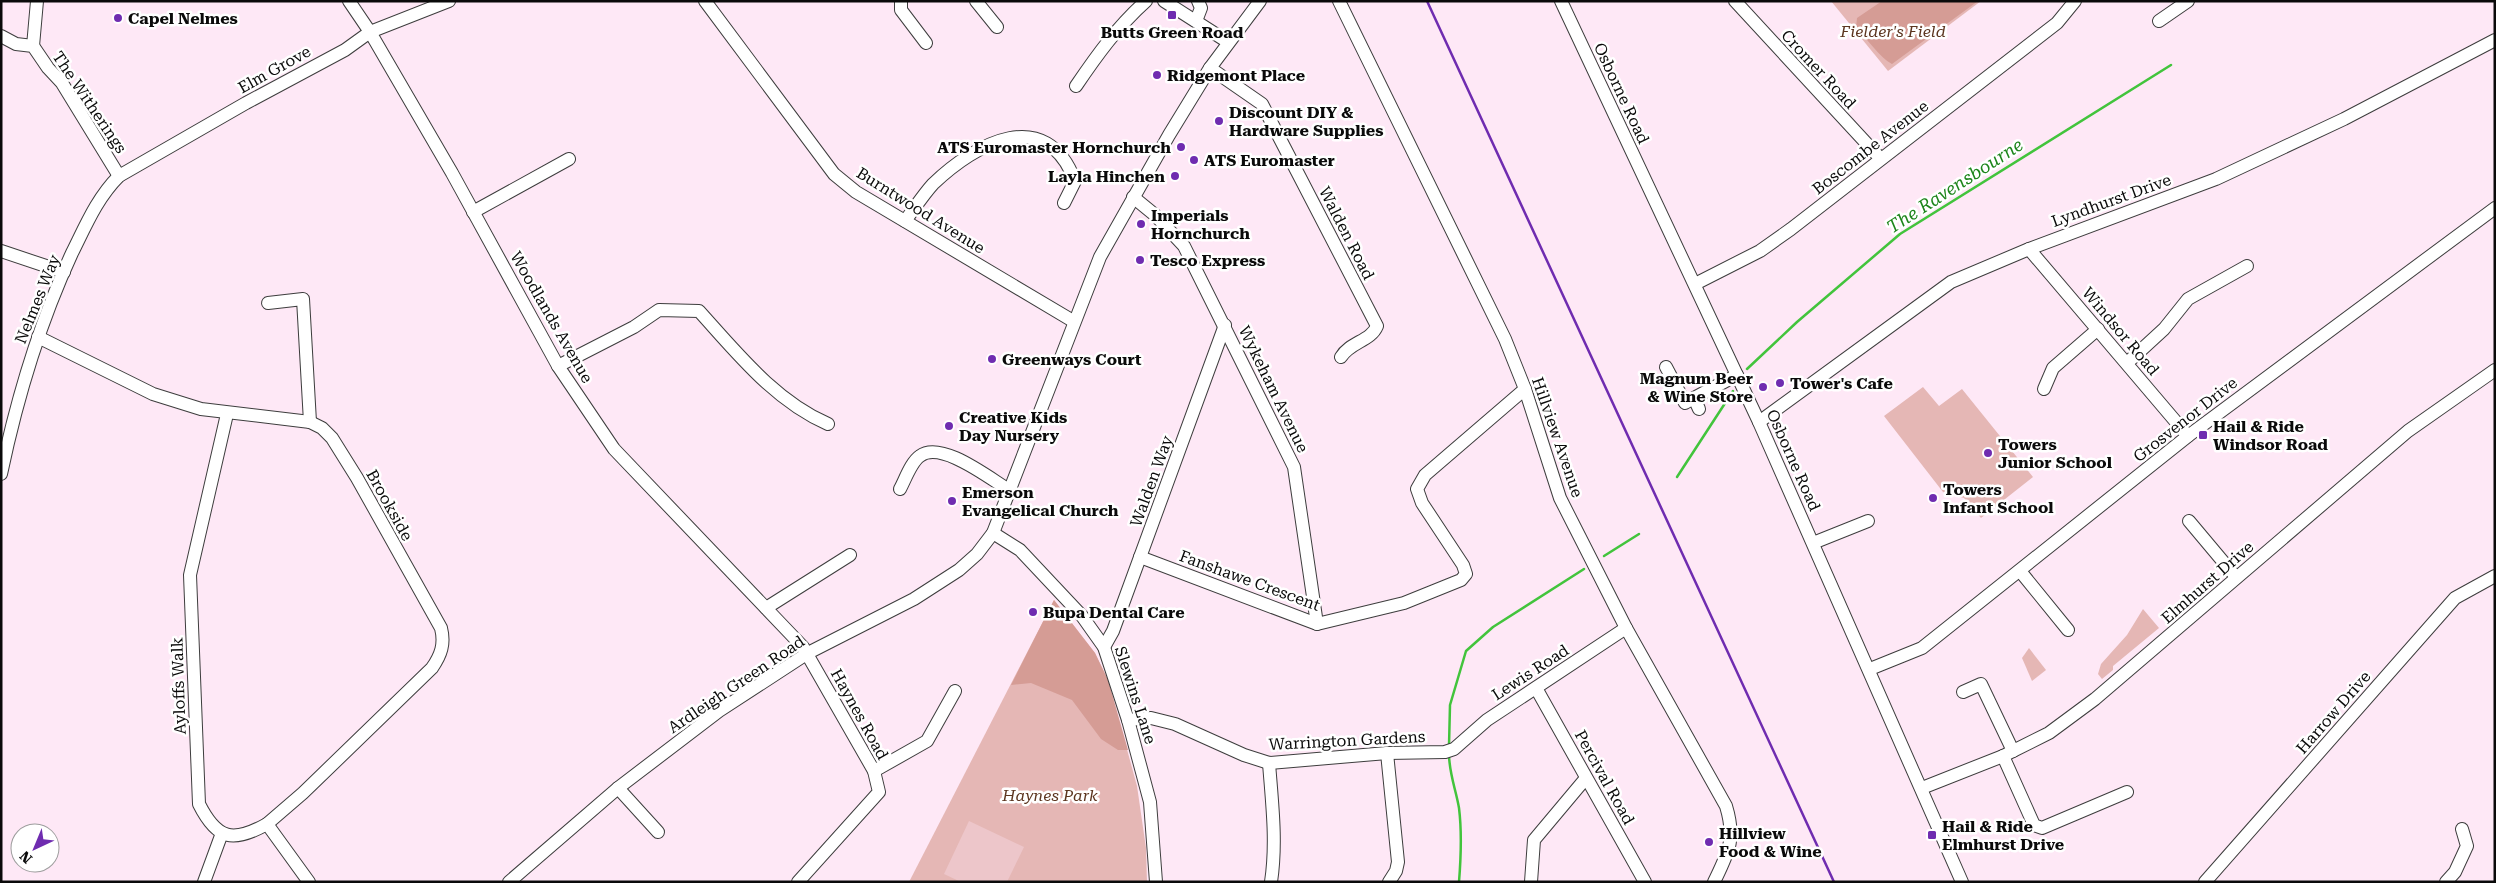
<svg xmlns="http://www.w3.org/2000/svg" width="2496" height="883" font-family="'Roboto Serif',serif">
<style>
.green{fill:#e5b7b5}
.forest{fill:#d59c95}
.pitch{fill:#edc6ca}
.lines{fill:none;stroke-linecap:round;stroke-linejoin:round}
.stream{stroke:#42c43c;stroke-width:2.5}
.minor-casing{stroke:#3d3d3d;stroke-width:14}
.minor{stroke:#fff;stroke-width:12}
.rail{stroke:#6f2cb0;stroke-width:2.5}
.poi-dot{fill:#6f2cb0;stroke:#fff;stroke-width:2}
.labels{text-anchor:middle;stroke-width:5;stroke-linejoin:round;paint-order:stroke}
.poi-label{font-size:16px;font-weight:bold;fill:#0a0a0a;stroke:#fff;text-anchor:start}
.park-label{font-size:16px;font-style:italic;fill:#5c351f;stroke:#fff}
.street-label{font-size:16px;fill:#0a0a0a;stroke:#fff}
.water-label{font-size:18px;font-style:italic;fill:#1d851b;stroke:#fff}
</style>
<rect width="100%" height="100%" fill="#fee8f6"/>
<g class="green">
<path d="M1831 1H1981L1888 71Z"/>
<path d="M1923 387 1939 406 1962 389 2033 477 1981 518 1964 498 1943 492 1884 416Z"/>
<path d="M1054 600 1095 653 1108 680 1137 786 1146 848 1147 882H909Z"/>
<path d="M2143 609 2159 628 2113 666V670L2102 679 2098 674 2101 664 2127 635Z"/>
<path d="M2029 648 2046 670 2032 681 2022 658Z"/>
</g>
<g class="forest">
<path d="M1882 1H1978L1892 64C1879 57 1868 39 1856 28L1857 18Z"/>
<path d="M1054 600 1095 653 1108 680 1128 750H1118L1101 739 1072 700 1031 683 1011 685Z"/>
</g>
<path class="pitch" d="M969 821 1024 847 1007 882H961L944 874Z"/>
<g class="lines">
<g class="stream">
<path d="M1747 369 1797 322 1900 234 2171 65"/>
<path d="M1677 477 1733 391"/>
<path d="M1604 556 1639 534"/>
<path d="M1449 746 1450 705 1466 651 1493 627 1584 569"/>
<path d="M1449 754C1449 773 1456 790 1459 808 1462 832 1461 857 1459 882"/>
</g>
<g class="minor-casing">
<g id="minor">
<path d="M349 1 370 32 452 173 558 366 614 449 803 647 874 771 879 792 798 882"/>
<path d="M705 1 834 174 856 192 1073 321"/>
<path d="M901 1V10L926 43"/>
<path d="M976 1 997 27"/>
<path d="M1164 1 1228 42"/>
<path d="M1339 1 1505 339 1525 389 1560 498 1626 628 1726 806C1736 839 1729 851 1714 882"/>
<path d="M1561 1 1759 422 1962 882"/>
<path d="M1735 1 1880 158"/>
<path d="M1196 21 1201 8 1198 1"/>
<path d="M2159 21 2188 1"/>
<path d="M1 36 16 44 33 46 48 68 62 83 119 176"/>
<path d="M33 46 37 1"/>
<path d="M1210 68 1262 104 1377 326C1371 341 1350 342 1341 357"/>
<path d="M1076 86C1097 55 1118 26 1146 1"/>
<path d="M1133 197 1155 215 1184 246 1294 467 1317 624"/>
<path d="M473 212 569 159"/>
<path d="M905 221C914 209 923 195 933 184 976 143 1046 104 1075 181L1064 203"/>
<path d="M2029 249 2188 436"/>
<path d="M1 251 64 272"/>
<path d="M1695 284 1760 251 1791 229 2057 23 2075 1"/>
<path d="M268 303 303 299 310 422"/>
<path d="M38 337 153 394 201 409 310 422 322 428 332 438 357 478 441 628C445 644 441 655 432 668L303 793 267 824"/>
<path d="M2127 363 2164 329 2188 299 2247 266"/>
<path d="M558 366 634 327 659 310 699 311C737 353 775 401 828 424"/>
<path d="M1666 367 1685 403 1694 398 1699 409"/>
<path d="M2044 389 2053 368 2098 329"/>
<path d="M1694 398 1737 375"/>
<path d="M227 414 190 575 199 804C217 840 233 843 267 824L309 882"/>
<path d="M1759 422 1951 282 2029 249 2216 179 2344 119 2495 40"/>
<path d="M1 474C17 398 39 324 72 253 86 225 97 198 119 176L246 103 345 50 370 32 449 1"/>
<path d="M900 489C905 480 911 462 920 456 941 440 989 478 1009 490"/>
<path d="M2189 521 2236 577"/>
<path d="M993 533 1020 550 1082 616 1104 647 1128 720 1150 802 1156 882"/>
<path d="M1813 543 1868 521"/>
<path d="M1140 557 1317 624 1404 603 1461 580 1466 574 1463 565 1422 503 1417 489 1425 475 1525 389"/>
<path d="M2020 571 2068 630"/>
<path d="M766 608 850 555"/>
<path d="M1104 647 1113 631 1225 325"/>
<path d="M1870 669 1922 648 2188 436 2495 208"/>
<path d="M1536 688 1645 882"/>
<path d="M1963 692 1981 684 2013 751"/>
<path d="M1128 720 1151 718 1175 724 1244 755 1269 763 1387 753 1445 752 1454 749 1487 720 1626 628"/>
<path d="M1387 753 1398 862 1396 871 1389 882"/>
<path d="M2003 756 2034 825 2042 828 2127 792"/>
<path d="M1269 763C1272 803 1277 842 1271 882"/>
<path d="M874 771 927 741 955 691"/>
<path d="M618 788 658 832"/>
<path d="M1922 788 2003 756 2049 733 2095 699 2408 431 2495 370"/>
<path d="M204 882 222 833"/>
<path d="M509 882 618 788 719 711 808 653 914 599 959 570 977 554 993 533 1100 257 1169 135 1210 68 1260 1"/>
<path d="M1531 882 1534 840 1586 778"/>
<path d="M2205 882 2455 598 2495 576"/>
<path d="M2446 882 2455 872 2467 846 2462 829"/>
</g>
</g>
<use href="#minor" class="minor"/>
<path class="rail" d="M1427 1 1834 882"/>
</g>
<g class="poi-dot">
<rect x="1167" y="10" width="10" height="10" rx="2.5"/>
<circle cx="118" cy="18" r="5"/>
<circle cx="1157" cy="75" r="5"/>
<circle cx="1219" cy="121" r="5"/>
<circle cx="1181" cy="147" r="5"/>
<circle cx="1194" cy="160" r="5"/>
<circle cx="1175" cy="176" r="5"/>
<circle cx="1141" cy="224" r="5"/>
<circle cx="1140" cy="260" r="5"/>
<circle cx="992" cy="359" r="5"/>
<circle cx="1780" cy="383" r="5"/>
<circle cx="1763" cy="387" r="5"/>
<circle cx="949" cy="426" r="5"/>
<rect x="2198" y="430" width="10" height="10" rx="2.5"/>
<circle cx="1988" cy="453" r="5"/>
<circle cx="1933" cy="498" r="5"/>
<circle cx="952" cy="501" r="5"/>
<circle cx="1033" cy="612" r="5"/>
<rect x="1927" y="830" width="10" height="10" rx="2.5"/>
<circle cx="1709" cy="842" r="5"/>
</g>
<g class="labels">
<g class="poi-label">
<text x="128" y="24">Capel Nelmes</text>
<text x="1172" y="38" text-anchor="middle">Butts Green Road</text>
<text x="1167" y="81">Ridgemont Place</text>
<text x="1229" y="118">Discount DIY &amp;<tspan x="1229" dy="18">Hardware Supplies</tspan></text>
<text x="1171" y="153" text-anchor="end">ATS Euromaster Hornchurch</text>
<text x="1204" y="166">ATS Euromaster</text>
<text x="1165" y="182" text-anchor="end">Layla Hinchen</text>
<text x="1151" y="221">Imperials<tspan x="1151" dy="18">Hornchurch</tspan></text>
<text x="1150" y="266">Tesco Express</text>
<text x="1002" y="365">Greenways Court</text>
<text x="1753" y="384" text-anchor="end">Magnum Beer<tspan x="1753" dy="18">&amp; Wine Store</tspan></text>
<text x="1790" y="389">Tower's Cafe</text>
<text x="959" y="423">Creative Kids<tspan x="959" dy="18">Day Nursery</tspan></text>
<text x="2213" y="432">Hail &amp; Ride<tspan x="2213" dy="18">Windsor Road</tspan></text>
<text x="1998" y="450">Towers<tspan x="1998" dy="18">Junior School</tspan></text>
<text x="1943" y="495">Towers<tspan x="1943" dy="18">Infant School</tspan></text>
<text x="962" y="498">Emerson<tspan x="962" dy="18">Evangelical Church</tspan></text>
<text x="1043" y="618">Bupa Dental Care</text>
<text x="1942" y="832">Hail &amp; Ride<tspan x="1942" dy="18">Elmhurst Drive</tspan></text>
<text x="1719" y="839">Hillview<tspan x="1719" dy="18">Food &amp; Wine</tspan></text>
</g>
<g class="park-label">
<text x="1893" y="37">Fielder's Field</text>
<text x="1050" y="801">Haynes Park</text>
</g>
<g class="street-label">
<text transform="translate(274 69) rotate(-29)" y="6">Elm Grove</text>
<text transform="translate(1819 69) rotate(47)" y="6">Cromer Road</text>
<text transform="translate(1622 93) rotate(65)" y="6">Osborne Road</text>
<text transform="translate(90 102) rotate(56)" y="6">The Witherings</text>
<text transform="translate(1870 147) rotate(-38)" y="6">Boscombe Avenue</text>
<text transform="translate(2111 200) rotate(-20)" y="6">Lyndhurst Drive</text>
<text transform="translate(921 210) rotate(32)" y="6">Burntwood Avenue</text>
<text transform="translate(1347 233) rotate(63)" y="6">Walden Road</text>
<text transform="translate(37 299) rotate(-68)" y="6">Nelmes Way</text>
<text transform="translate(552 317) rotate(60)" y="6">Woodlands Avenue</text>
<text transform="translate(2121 331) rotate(50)" y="6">Windsor Road</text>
<text transform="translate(1274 389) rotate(64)" y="6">Wykeham Avenue</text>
<text transform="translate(2185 419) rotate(-38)" y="6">Grosvenor Drive</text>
<text transform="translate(1558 437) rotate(71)" y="6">Hillview Avenue</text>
<text transform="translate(1794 460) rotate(66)" y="6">Osborne Road</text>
<text transform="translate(1151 481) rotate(-70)" y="6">Walden Way</text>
<text transform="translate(390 505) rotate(61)" y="6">Brookside</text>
<text transform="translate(1250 580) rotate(20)" y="6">Fanshawe Crescent</text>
<text transform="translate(2207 582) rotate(-41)" y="6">Elmhurst Drive</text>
<text transform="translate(1530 672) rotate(-33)" y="6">Lewis Road</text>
<text transform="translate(736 684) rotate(-34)" y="6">Ardleigh Green Road</text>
<text transform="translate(178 686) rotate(-92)" y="6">Ayloffs Walk</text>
<text transform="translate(1136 695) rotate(72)" y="6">Slewins Lane</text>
<text transform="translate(2333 712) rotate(-49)" y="6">Harrow Drive</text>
<text transform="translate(860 714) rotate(61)" y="6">Haynes Road</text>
<text transform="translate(1347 740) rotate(-3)" y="6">Warrington Gardens</text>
<text transform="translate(1605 777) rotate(61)" y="6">Percival Road</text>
</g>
<g class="water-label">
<text transform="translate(1955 186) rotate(-33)" y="6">The Ravensbourne</text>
</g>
</g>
<rect width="2496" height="883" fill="none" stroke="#0a0a0a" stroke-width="5"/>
<g transform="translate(35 848) rotate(224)"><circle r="24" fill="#ffffff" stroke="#9d9d9d"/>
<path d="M0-4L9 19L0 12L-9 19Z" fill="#6f2cb0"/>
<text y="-8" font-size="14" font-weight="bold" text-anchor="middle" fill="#0a0a0a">N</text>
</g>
</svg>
